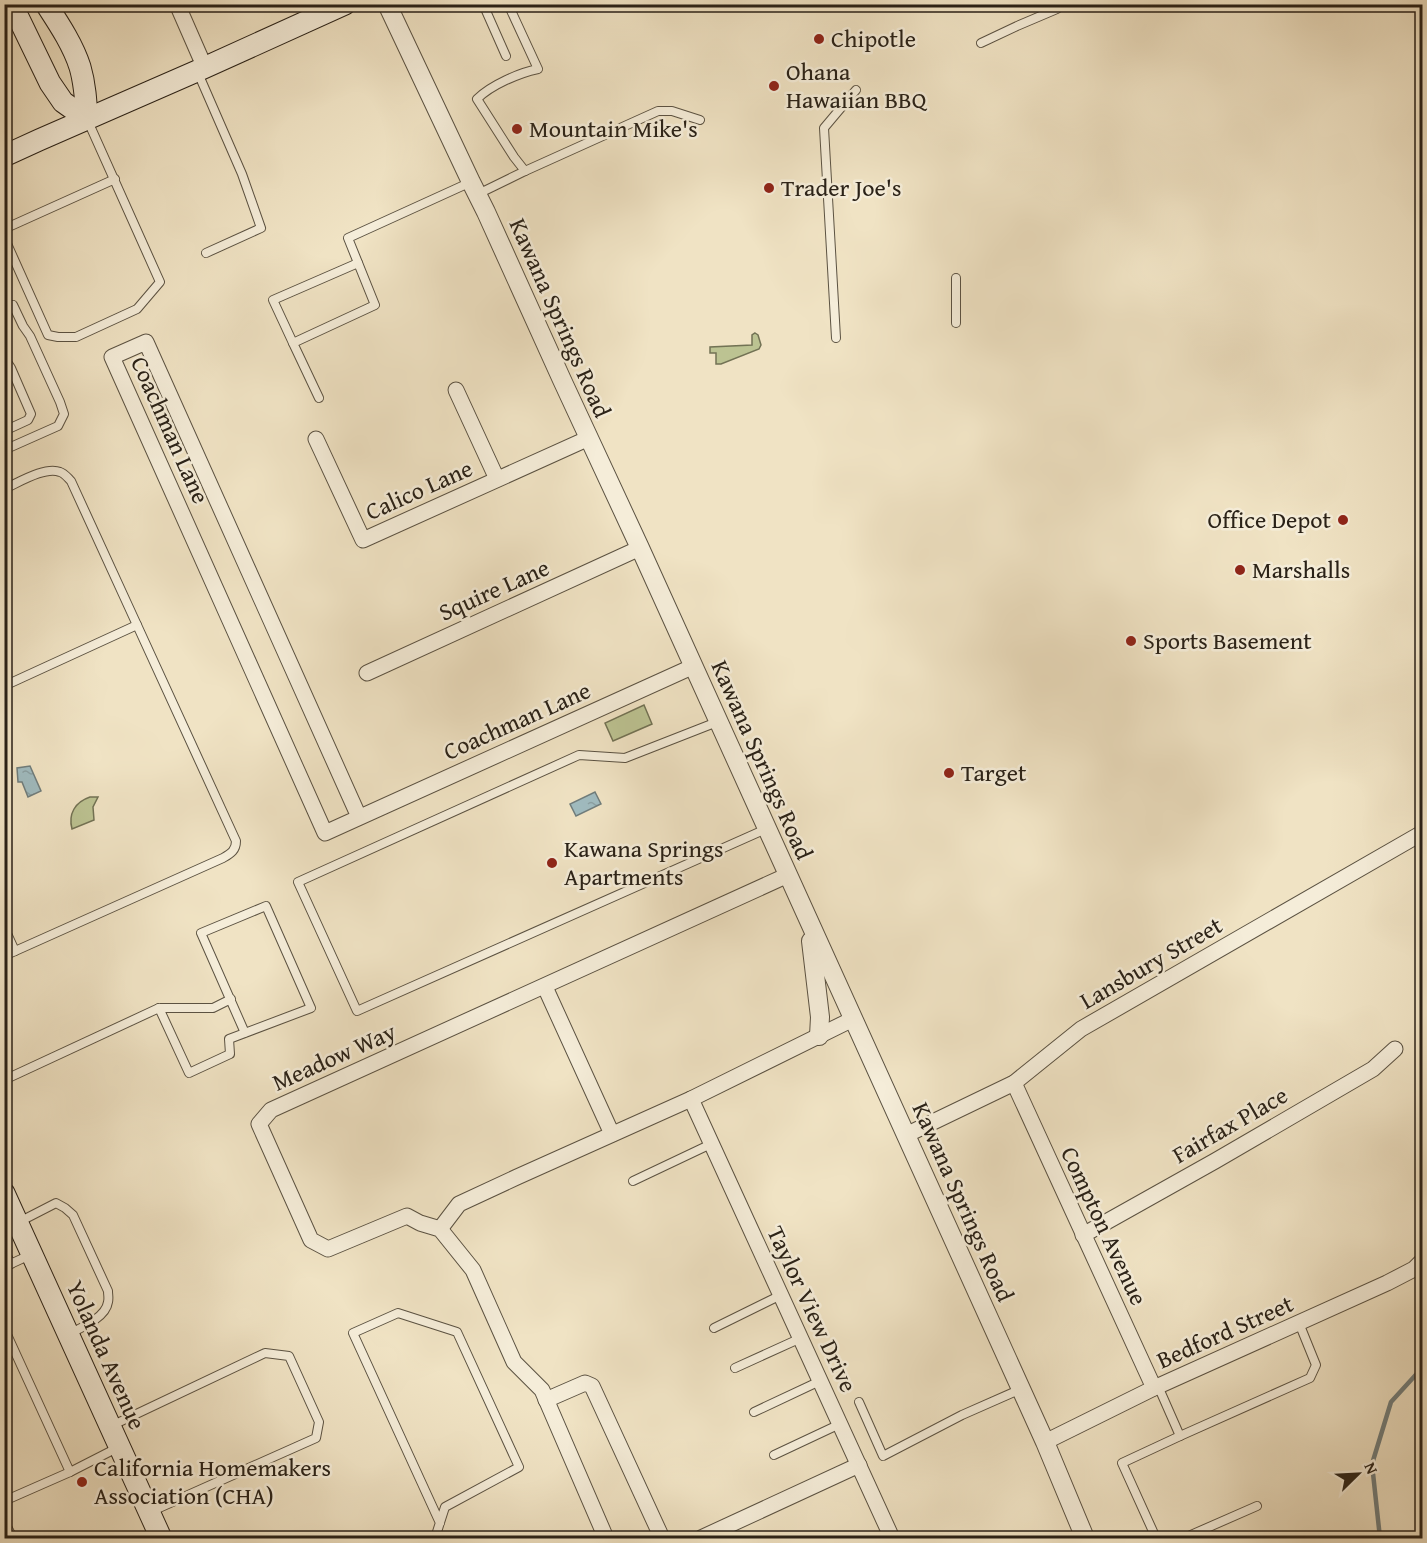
<svg xmlns="http://www.w3.org/2000/svg" width="1427" height="1543" font-family="'Gentium Book Plus',serif">
<style>
.green{fill:#bcc392;stroke:#727254;stroke-width:1.5}
.water{fill:url(#water-ripples);stroke:#707d7c;stroke-width:1.5}
.lines{fill:none;stroke-linecap:round;stroke-linejoin:round}
.stream{stroke:#707d7c;stroke-width:4.5}
.service-casing{stroke:#5b5242;stroke-width:10}
.minor-casing{stroke:#5b5242;stroke-width:17}
.tertiary-casing{stroke:#5b5242;stroke-width:20}
.secondary-casing{stroke:#292117;stroke-width:23}
.service{stroke:#f5edd9;stroke-width:8}
.minor{stroke:#f5edd9;stroke-width:15}
.tertiary{stroke:#f5edd9;stroke-width:18}
.secondary{stroke:#f5edd9;stroke-width:21}
.poi-dot{fill:#8f2418;stroke:#f5edd9;stroke-width:2}
.labels{text-anchor:middle;stroke-width:5;stroke-linejoin:round;paint-order:stroke}
.poi-label{font-size:24px;fill:#292117;stroke:#f5edd9;text-anchor:start}
.street-label{font-size:24px;fill:#292117;stroke:#f5edd9}
</style>
<defs>
<pattern id="water-ripples" width="26" height="14" patternUnits="userSpaceOnUse" patternTransform="scale(1.5)"><rect width="26" height="14" fill="#a0bbbf"/><path d="M2 4q2-2 4 0t4 0M15 11q2-2 4 0t4 0" fill="none" stroke="#8aa0a3"/></pattern>
</defs>
<rect width="100%" height="100%" fill="#f0e3c4"/>
<filter id="stains"><feTurbulence type="fractalNoise" baseFrequency=".00333" numOctaves="4"/><feColorMatrix values="0 0 0 0 .2 0 0 0 0 .09 0 0 0 0 .02 0 0 0 .5 -.17"/></filter>
<radialGradient id="worn" r=".72"><stop offset=".6" stop-color="#630" stop-opacity="0"/><stop offset="1" stop-color="#630" stop-opacity=".3"/></radialGradient>
<g class="green">
<path d="M755 333 758 335 761 345 759 349 721 364H716V353H710V347L752 345V335Z"/>
<path d="M644 705 652 724 613 741 605 723Z"/>
<path d="M90 797H98L93 807 94 820 72 829C68 814 75 802 90 797Z"/>
</g>
<g class="water">
<path d="M30 766 41 791 28 797 22 782H18L17 768Z"/>
<path d="M595 792 601 804 576 816 570 804Z"/>
</g>
<g class="lines">
<path class="stream" d="M1380 1538 1372 1464 1391 1402 1422 1368"/>
<g class="service-casing">
<g id="service">
<path d="M483 4 506 56"/>
<path d="M508 4 538 69C519 73 491 85 477 99L514 157 525 171"/>
<path d="M981 43 1017 26 1057 9"/>
<path d="M198 73 242 174 261 228 206 253"/>
<path d="M478 194 525 171 658 111H672L700 120"/>
<path d="M4 229 115 179"/>
<path d="M4 237 48 335 58 337H76L137 309 160 282 87 119"/>
<path d="M956 278V323"/>
<path d="M836 338 824 128 856 90"/>
<path d="M293 343 273 300 358 263"/>
<path d="M4 361 7 362 11 368 31 414 28 420 4 431"/>
<path d="M319 398 293 343 375 305 348 238 471 182"/>
<path d="M4 450 58 426 64 414 60 402 30 336 23 326 13 305"/>
<path d="M4 489C18 483 45 466 60 472 64 473 67 477 71 481L137 625"/>
<path d="M4 686 137 625 236 841C236 851 230 854 223 858L4 956"/>
<path d="M717 722 625 758 579 755 298 882 357 1011 766 829"/>
<path d="M4 927 15 951"/>
<path d="M159 1008H213L231 999"/>
<path d="M4 1080 159 1008 189 1073 230 1054 229 1039 311 1008 266 906 201 933 245 1033"/>
<path d="M633 1181 711 1144"/>
<path d="M19 1222 56 1203 65 1208 73 1215 108 1291C108 1295 109 1298 108 1302 106 1317 83 1327 71 1333"/>
<path d="M4 1250 11 1264"/>
<path d="M4 1267 30 1255"/>
<path d="M4 1328 70 1472 117 1448"/>
<path d="M714 1328 781 1295"/>
<path d="M735 1368 801 1338"/>
<path d="M1158 1386 1180 1436 1310 1378 1316 1365 1299 1323"/>
<path d="M859 1402 883 1456 962 1415 1021 1389"/>
<path d="M754 1412 820 1381"/>
<path d="M111 1426 265 1353 289 1356 319 1422 316 1438 150 1512"/>
<path d="M774 1455 840 1424"/>
<path d="M4 1501 70 1472"/>
<path d="M4 1521 13 1538"/>
<path d="M435 1538 445 1507 519 1467 457 1332 398 1313 353 1333 440 1523"/>
<path d="M1156 1538 1122 1463 1180 1436"/>
<path d="M1184 1538 1257 1506"/>
</g>
</g>
<g class="minor-casing">
<g id="minor">
<path d="M177 4 205 68"/>
<path d="M456 390 497 479"/>
<path d="M316 439 363 540 589 438"/>
<path d="M367 673 640 548"/>
<path d="M359 817 146 342 112 357 325 833 694 666"/>
<path d="M545 987 612 1134"/>
<path d="M1014 1083 1154 1388"/>
<path d="M691 1099 892 1538"/>
<path d="M906 1135 1014 1083 1081 1029 1422 833"/>
<path d="M440 1229 459 1204 517 1177 691 1099 853 1019"/>
<path d="M1083 1235 1215 1161 1373 1069 1395 1049"/>
<path d="M546 1400 585 1383 592 1386 662 1538"/>
<path d="M1045 1442 1154 1388 1387 1283 1414 1269 1422 1261"/>
<path d="M606 1538 542 1390 514 1362 473 1270 440 1229 420 1223 407 1216 328 1249 311 1240 259 1124 271 1110 788 875"/>
<path d="M701 1538 859 1465"/>
</g>
</g>
<g class="tertiary-casing">
<g id="tertiary">
<path d="M387 4 471 182 486 212 562 380 640 548 1045 1442 1085 1538"/>
<path d="M811 941 820 1017 819 1036"/>
</g>
</g>
<g class="secondary-casing">
<g id="secondary">
<path d="M10 4 19 19 50 83 63 102 87 119"/>
<path d="M46 4C59 24 73 45 80 67 85 84 86 101 87 119"/>
<path d="M4 156 39 140 197 71 345 4"/>
<path d="M4 1193 161 1538"/>
</g>
</g>
<use href="#service" class="service"/>
<use href="#minor" class="minor"/>
<use href="#tertiary" class="tertiary"/>
<use href="#secondary" class="secondary"/>
</g>
<g class="poi-dot">
<circle cx="819" cy="39" r="6"/>
<circle cx="774" cy="86" r="6"/>
<circle cx="517" cy="129" r="6"/>
<circle cx="769" cy="188" r="6"/>
<circle cx="1343" cy="520" r="6"/>
<circle cx="1240" cy="570" r="6"/>
<circle cx="1131" cy="641" r="6"/>
<circle cx="949" cy="773" r="6"/>
<circle cx="552" cy="863" r="6"/>
<circle cx="82" cy="1482" r="6"/>
</g>
<g class="labels">
<g class="poi-label">
<text x="831" y="47">Chipotle</text>
<text x="786" y="80">Ohana<tspan x="786" dy="28">Hawaiian BBQ</tspan></text>
<text x="529" y="137">Mountain Mike's</text>
<text x="781" y="196">Trader Joe's</text>
<text x="1331" y="528" text-anchor="end">Office Depot</text>
<text x="1252" y="578">Marshalls</text>
<text x="1143" y="649">Sports Basement</text>
<text x="961" y="781">Target</text>
<text x="564" y="857">Kawana Springs<tspan x="564" dy="28">Apartments</tspan></text>
<text x="94" y="1476">California Homemakers<tspan x="94" dy="28">Association (CHA)</tspan></text>
</g>
<g class="street-label">
<text transform="translate(560 318) rotate(66)" y="8">Kawana Springs Road</text>
<text transform="translate(170 430) rotate(66)" y="8">Coachman Lane</text>
<text transform="translate(419 490) rotate(-24)" y="8">Calico Lane</text>
<text transform="translate(494 590) rotate(-24)" y="8">Squire Lane</text>
<text transform="translate(517 721) rotate(-24)" y="8">Coachman Lane</text>
<text transform="translate(762 760) rotate(66)" y="8">Kawana Springs Road</text>
<text transform="translate(1151 963) rotate(-30)" y="8">Lansbury Street</text>
<text transform="translate(334 1057) rotate(-24)" y="8">Meadow Way</text>
<text transform="translate(1230 1125) rotate(-30)" y="8">Fairfax Place</text>
<text transform="translate(963 1202) rotate(66)" y="8">Kawana Springs Road</text>
<text transform="translate(1104 1226) rotate(65)" y="8">Compton Avenue</text>
<text transform="translate(812 1309) rotate(65)" y="8">Taylor View Drive</text>
<text transform="translate(1225 1332) rotate(-24)" y="8">Bedford Street</text>
<text transform="translate(106 1355) rotate(66)" y="8">Yolanda Avenue</text>
</g>
</g>
<rect width="1427" height="1543" fill="none" stroke="#f0e3c4" stroke-width="24"/>
<rect x="6" y="6" width="1415" height="1531" fill="none" stroke="#292117" stroke-width="3"/>
<rect x="12" y="12" width="1403" height="1519" fill="none" stroke="#292117" stroke-width="1.5"/>
<g transform="translate(1358 1474) rotate(66)" stroke="#f5edd9" stroke-width="4.5" paint-order="stroke">
<path d="M0-4.5L10 22L0 15L-10 22Z" fill="#292117"/>
<text y="-9" font-size="16" font-weight="bold" text-anchor="middle" fill="#292117">N</text>
</g>
<rect width="100%" height="100%" filter="url(#stains)"/>
<rect width="100%" height="100%" fill="url(#worn)"/>
</svg>
